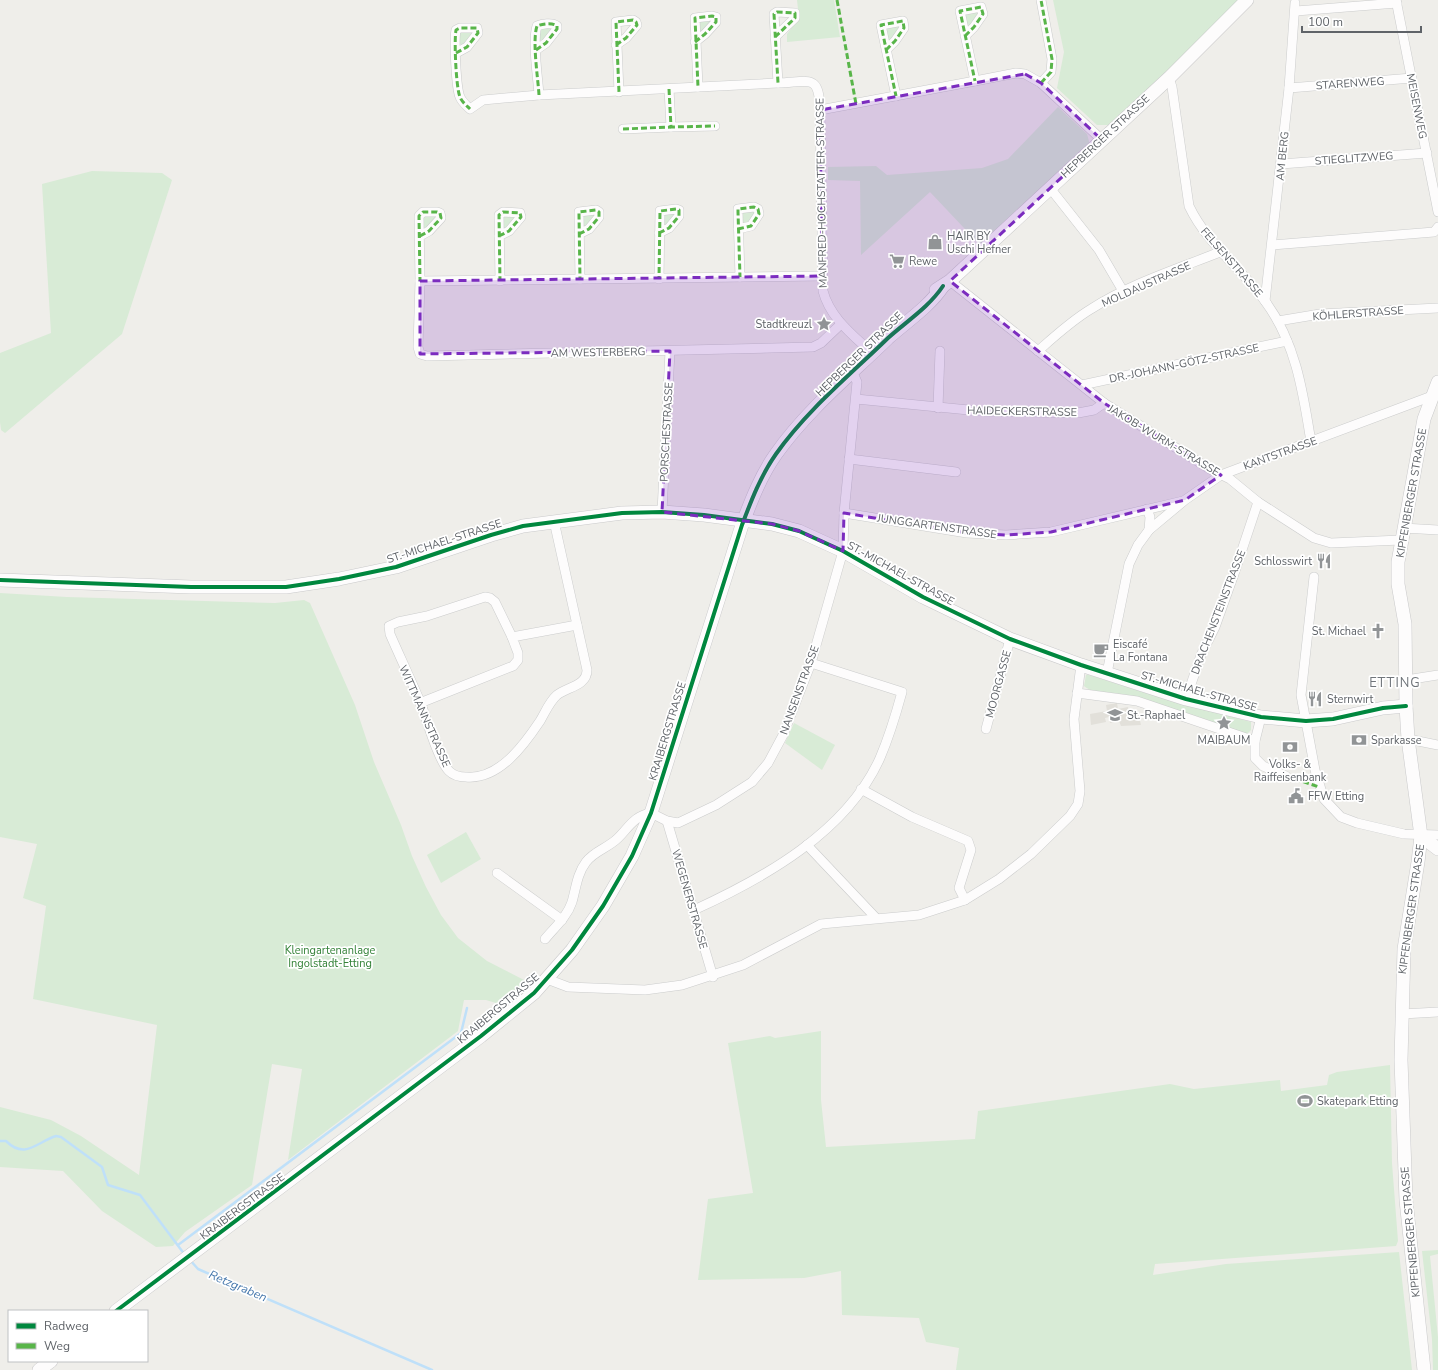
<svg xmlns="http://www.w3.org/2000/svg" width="1438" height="1370" font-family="'Nunito Sans',sans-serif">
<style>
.education{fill:#e2e0da}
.green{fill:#d8ebd6}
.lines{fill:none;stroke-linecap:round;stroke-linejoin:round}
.stream{stroke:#bfe0f9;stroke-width:2.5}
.street-casing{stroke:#cbcccc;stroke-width:10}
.secondary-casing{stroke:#cacacb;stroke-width:14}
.street{stroke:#fdfcfc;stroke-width:9}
.secondary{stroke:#fdfcfc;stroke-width:13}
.quiet{stroke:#58b549;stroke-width:3;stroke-dasharray:6 3;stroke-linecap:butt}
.cycleway-casing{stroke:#fff;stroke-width:6}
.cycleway{stroke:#00873e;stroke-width:4}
.marked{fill:#7b2cbf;fill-opacity:0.2;stroke:#7b2cbf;stroke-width:3;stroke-dasharray:8 5;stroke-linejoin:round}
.labels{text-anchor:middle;stroke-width:3.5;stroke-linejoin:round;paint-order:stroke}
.street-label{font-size:11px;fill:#5f6368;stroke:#fff}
.poi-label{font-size:11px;fill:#5f6368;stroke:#fff;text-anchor:start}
.park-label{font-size:11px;fill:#348238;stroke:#fff}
.water-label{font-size:12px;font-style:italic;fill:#4174aa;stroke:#fff}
.quarter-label{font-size:13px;letter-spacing:1px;fill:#70757a;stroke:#fff}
</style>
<rect width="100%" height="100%" fill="#efeeea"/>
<path class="education" d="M1117 703 1118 709 1128 707 1129 712 1138 711 1141 725 1121 726 1119 721 1110 723 1109 717 1105 718 1106 722 1091 725 1090 714 1107 711 1106 705Z"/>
<g class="green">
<path d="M797 0H834L840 37 787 42V34L799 18Z"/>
<path d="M1053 0H1239L1222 20 1108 125H1097L1057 88 1064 52Z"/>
<path d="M979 11V15L973 24 967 26 965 14Z"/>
<path d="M712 19 705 32H699L698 20Z"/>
<path d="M900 25 895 39 888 40 886 28Z"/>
<path d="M554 27 546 40H540L539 28Z"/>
<path d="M474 31 466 44H460V32Z"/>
<path d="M1058 107 1087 134 1090 145 982 247 930 192 861 255 860 181 828 180V167L876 166 887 175 982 168 1008 159Z"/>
<path d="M92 171 162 173 172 180 122 334 5 433 1 430 0 422V353L51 333 42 184Z"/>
<path d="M742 212H755L747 224H742Z"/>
<path d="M662 213H676L668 225H663Z"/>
<path d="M583 214H596L588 226H583Z"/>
<path d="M503 215H516V219L508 228H503Z"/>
<path d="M423 216H436V220L428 228H423Z"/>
<path d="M0 593 67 597 275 603 304 600 310 603 355 705 374 762 401 825 412 856 426 887 441 915 458 938 487 961 526 981 523 987 499 1004 486 1000H464L458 1031 288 1160 302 1069 272 1064 252 1185 185 1232 173 1246 156 1247 102 1211 63 1171 0 1167V1107L51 1120 81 1136 139 1175 157 1025 33 999 46 906 23 898 37 844 0 837Z"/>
<path d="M1086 675H1089L1165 699 1251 722V730L1246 735C1206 721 1166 705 1125 695 1112 692 1094 695 1084 686Z"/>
<path d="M794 723 835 745 822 770 785 743Z"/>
<path d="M466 832 481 859 441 883 427 855Z"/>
<path d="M821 1031V1100L826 1147 975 1139 978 1111 1170 1084 1194 1089 1280 1080 1281 1091 1327 1085 1329 1075 1337 1072 1390 1065 1392 1163 1398 1241 1396 1246 1155 1264 1153 1275 1226 1264 1399 1252 1412 1370H956L959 1348 926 1342 919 1318 842 1315 841 1271 804 1278 698 1280 708 1199 753 1193 728 1043 770 1036 775 1038Z"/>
<path d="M1438 1250V1254L1430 1256 1438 1337V1370H1433L1432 1339 1422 1251Z"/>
</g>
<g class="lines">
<g class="stream">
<path d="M0 1141H6C25 1160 37 1142 56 1136L61 1137 102 1167 108 1185 140 1195 185 1255"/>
<path d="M178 1245 461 1033 467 1008"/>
<path d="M190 1260 198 1269 432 1370"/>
</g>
<g class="street-casing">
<g id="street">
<path d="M1396 0 1438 212"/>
<path d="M1296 11 1397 3"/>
<path d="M965 36 974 27 983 14 981 7 960 11 975 81"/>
<path d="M775 37 795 18V13L777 12 774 14 778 83"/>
<path d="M695 42 705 34 716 22V17L712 16 695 18 698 87"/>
<path d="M616 45 626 38 637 25 636 22 633 20 616 22 619 92"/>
<path d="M536 50 546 43 557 29V26C552 22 542 24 537 26 532 41 538 78 539 95"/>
<path d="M886 50 895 41 904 28 903 21 881 25 896 96"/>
<path d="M456 53 467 47 478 33 477 28H460L456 30C454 40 456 88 460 97 462 102 466 105 470 109L483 100 539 95 778 83C810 82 819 73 820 110L823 291C830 318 853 335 872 353"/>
<path d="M1169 78 1172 87 1189 206C1207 244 1241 268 1265 301 1296 343 1303 392 1311 442"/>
<path d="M1041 83 1051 72 1052 59 1041 0"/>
<path d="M1289 88 1412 78"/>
<path d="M669 89 671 127 715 126"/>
<path d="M820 110 975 81 1016 73 1025 74 1041 83 1102 140"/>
<path d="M623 129 671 127"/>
<path d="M1281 164 1427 153"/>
<path d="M1050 188 1099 250 1123 291"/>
<path d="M738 229 751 226 759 214 758 209 754 207 738 209V212L740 277"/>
<path d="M659 233 669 228 679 216V210L676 209 660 211 659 279"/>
<path d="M579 234 589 229 599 217V212L596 210 579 212V215L580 279"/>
<path d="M420 236 429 231 441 218 440 213 437 212H423L419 216 420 281 418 347 420 354 427 356 813 347 821 343 841 324"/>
<path d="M499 236 509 231 521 217 520 213 503 212 499 215 500 281"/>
<path d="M1272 245 1434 232 1438 227"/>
<path d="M420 281 822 276"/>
<path d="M950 281 1104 403 1210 469 1230 479 1258 502 1314 538 1331 543 1401 540"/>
<path d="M1265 301 1289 88 1295 3"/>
<path d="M1278 321 1320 314 1438 308"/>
<path d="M1038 351C1055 336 1071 321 1091 309 1130 284 1177 269 1220 252"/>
<path d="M1082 385 1287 341"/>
<path d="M856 399 979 411 1078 413 1094 410 1104 403"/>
<path d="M938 408 940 351"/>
<path d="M849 459 956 472"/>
<path d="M1147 509 1150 517 1149 530"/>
<path d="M662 512 670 351"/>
<path d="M844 513 967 533 1006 535 1051 532 1183 501"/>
<path d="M1403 528 1438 530"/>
<path d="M1314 577 1301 695 1315 770 1324 799 1341 817 1357 823 1404 834 1438 835"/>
<path d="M512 637 495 602 490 598 485 597 427 616 398 622 389 626 390 634C400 657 411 680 421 704 427 720 438 760 449 771 453 775 460 777 466 777 499 780 524 745 540 721 545 713 549 702 557 695 567 687 587 686 587 670L554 521"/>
<path d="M1107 673 1129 564 1138 545 1149 530 1185 500 1221 475 1432 396"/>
<path d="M1406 680 1438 675"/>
<path d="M1077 693 1137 701 1255 741 1261 717"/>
<path d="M1186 699 1201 655 1215 627 1234 574 1258 502"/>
<path d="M420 703 513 666 518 660V653L512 637 577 625"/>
<path d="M986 729 1010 639"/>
<path d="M1408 739 1438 745"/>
<path d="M1255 741V758L1263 766 1286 776"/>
<path d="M861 789 912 817 968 841 971 850 959 888 965 900"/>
<path d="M667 821 713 977"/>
<path d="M807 845 876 918"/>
<path d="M497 873 562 920"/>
<path d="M694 910C764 878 847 832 880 758 889 737 896 714 902 692L811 663"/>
<path d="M545 939C555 927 567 917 572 902 576 888 577 874 586 862 594 851 608 848 618 838 629 827 634 816 651 813L667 821 678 823 716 805 752 782 768 763 783 735 811 663 843 551 844 513 857 382 853 373"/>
<path d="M547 979 568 987 645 990 682 985 743 965 821 924 919 915 965 900 999 879 1031 854 1070 816 1078 804 1080 791 1074 719 1081 665"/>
<path d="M1402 1014 1438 1012"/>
</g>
</g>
<g class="secondary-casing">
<g id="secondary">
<path d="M936 290 950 281 1169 78 1247 0"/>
<path d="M0 580 191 587H286L339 579 396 567 491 535 523 526 622 513 662 512 704 515 772 524 799 531 843 551 923 597 1010 639 1081 665 1186 699 1261 717 1306 721 1333 719 1383 708 1406 706"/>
<path d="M1421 836 1438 849"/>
<path d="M116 1311 481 1036 534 993 572 950 603 906 632 856 651 813 742 525C751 501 761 475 776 454 807 410 850 375 888 338 907 321 929 307 943 286"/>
<path d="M39 1370 51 1361"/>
<path d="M1424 1370 1406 1200 1401 1060 1404 949 1418 862 1421 836 1408 739 1406 706 1405 624 1398 584V562L1424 419 1438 382"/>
</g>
</g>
<use href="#street" class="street"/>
<use href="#secondary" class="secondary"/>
<g class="quiet">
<path d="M837 0 856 104"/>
<path d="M965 36 974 27 983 14 981 7 960 11 975 81"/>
<path d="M775 37 795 18V13L777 12 774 14 778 83"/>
<path d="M695 42 705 34 716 22V17L712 16 695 18 698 87"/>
<path d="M616 45 626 38 637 25 636 22 633 20 616 22 619 92"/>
<path d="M536 50 546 43 557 29V26C552 22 542 24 537 26 532 41 538 78 539 95"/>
<path d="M886 50 895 41 904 28 903 21 881 25 896 96"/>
<path d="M456 53 467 47 478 33 477 28H460L456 30C454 40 456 88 460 97 462 102 466 105 470 109"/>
<path d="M1041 83 1051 72 1052 59 1041 0"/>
<path d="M669 89 671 127 715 126"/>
<path d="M623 129 671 127"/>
<path d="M738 229 751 226 759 214 758 209 754 207 738 209V212L740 277"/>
<path d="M659 233 669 228 679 216V210L676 209 660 211 659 279"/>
<path d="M579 234 589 229 599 217V212L596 210 579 212V215L580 279"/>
<path d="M420 236 429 231 441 218 440 213 437 212H423L419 216 420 281"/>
<path d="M499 236 509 231 521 217 520 213 503 212 499 215 500 281"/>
<path d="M1286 776 1319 787"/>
</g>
<g class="cycleway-casing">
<g id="cycleway">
<path d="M0 580 191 587H286L339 579 396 567 491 535 523 526 622 513 662 512 704 515 772 524 799 531 843 551 923 597 1010 639 1081 665 1186 699 1261 717 1306 721 1333 719 1383 708 1406 706"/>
<path d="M116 1311 481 1036 534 993 572 950 603 906 632 856 651 813 742 525C751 501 761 475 776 454 807 410 850 375 888 338 907 321 929 307 943 286"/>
</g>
</g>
<use href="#cycleway" class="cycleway"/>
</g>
<path class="marked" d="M1025 74 1041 83 1102 140 950 281 1104 403 1221 475 1185 500 1051 532 1006 535 967 533 844 513 843 551 799 531 772 524 662 512 670 351 420 354V281L822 276 820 110Z"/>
<defs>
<g id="shop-bare" transform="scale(1.2)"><path d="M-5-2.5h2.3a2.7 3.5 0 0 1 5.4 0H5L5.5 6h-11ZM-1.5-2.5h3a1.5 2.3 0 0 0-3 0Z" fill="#919496" stroke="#fff" stroke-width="2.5" paint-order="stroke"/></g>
<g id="supermarket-bare" transform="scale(1.2)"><path d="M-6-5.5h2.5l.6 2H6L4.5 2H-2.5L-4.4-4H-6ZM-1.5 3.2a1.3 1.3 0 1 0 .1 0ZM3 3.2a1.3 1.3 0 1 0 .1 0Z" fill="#919496" stroke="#fff" stroke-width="2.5" paint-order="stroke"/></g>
<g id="sight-bare" transform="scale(1.2)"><path d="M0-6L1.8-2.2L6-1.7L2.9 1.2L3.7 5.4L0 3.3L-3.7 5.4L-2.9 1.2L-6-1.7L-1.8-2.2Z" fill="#919496" stroke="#fff" stroke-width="2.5" paint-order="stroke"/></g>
<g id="restaurant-bare" transform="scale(1.2)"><path d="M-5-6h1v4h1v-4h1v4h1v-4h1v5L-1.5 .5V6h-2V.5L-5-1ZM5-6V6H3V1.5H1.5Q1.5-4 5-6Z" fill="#919496" stroke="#fff" stroke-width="2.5" paint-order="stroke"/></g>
<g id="church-bare" transform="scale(1.2)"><path d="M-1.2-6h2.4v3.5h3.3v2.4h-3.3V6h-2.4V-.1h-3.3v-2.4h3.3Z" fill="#919496" stroke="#fff" stroke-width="2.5" paint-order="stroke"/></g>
<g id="cafe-bare" transform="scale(1.2)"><path d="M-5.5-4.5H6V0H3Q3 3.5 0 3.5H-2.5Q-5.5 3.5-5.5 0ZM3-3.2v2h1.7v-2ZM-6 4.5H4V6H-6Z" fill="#919496" stroke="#fff" stroke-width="2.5" paint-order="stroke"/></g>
<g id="school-bare" transform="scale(1.2)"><path d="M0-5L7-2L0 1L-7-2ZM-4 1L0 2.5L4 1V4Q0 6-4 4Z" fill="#919496" stroke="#fff" stroke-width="2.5" paint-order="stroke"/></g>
<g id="bank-bare" transform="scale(1.2)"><path d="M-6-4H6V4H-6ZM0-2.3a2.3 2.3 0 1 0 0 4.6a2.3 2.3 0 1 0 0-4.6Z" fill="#919496" stroke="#fff" stroke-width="2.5" paint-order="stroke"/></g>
<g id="civic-bare" transform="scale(1.2)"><path d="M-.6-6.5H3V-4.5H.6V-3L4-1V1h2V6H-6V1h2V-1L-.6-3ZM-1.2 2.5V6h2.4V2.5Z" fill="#919496" stroke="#fff" stroke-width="2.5" paint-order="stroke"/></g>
<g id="stadium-bare" transform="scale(1.2)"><path d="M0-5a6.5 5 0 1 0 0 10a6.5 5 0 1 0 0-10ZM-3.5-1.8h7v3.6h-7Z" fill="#919496" stroke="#fff" stroke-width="2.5" paint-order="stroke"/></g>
</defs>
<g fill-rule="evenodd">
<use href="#shop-bare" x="935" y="242"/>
<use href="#supermarket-bare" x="897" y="261"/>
<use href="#sight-bare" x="824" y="324"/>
<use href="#restaurant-bare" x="1324" y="561"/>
<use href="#church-bare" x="1378" y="631"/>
<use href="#cafe-bare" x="1101" y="650"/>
<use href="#restaurant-bare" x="1315" y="699"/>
<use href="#school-bare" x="1115" y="715"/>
<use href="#sight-bare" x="1224" y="723"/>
<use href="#bank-bare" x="1359" y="740"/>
<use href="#bank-bare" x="1290" y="747"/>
<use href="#civic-bare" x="1296" y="796"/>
<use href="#stadium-bare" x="1305" y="1101"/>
</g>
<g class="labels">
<g class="street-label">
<text transform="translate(1350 83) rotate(-4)" y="4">STARENWEG</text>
<text transform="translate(1417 106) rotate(79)" y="4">MEISENWEG</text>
<text transform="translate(1105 136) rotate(-43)" y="4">HEPBERGER STRASSE</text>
<text transform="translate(1282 156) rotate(-84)" y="4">AM BERG</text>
<text transform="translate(1354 158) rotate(-4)" y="4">STIEGLITZWEG</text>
<text transform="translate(821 193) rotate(-91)" y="4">MANFRED-HOCHSTATTER-STRASSE</text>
<text transform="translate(1232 262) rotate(49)" y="4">FELSENSTRASSE</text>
<text transform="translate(1146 284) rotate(-24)" y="4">MOLDAUSTRASSE</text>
<text transform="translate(1358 313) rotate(-4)" y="4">KÖHLERSTRASSE</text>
<text transform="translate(598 352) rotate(-1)" y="4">AM WESTERBERG</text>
<text transform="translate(859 354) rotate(-44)" y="4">HEPBERGER STRASSE</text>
<text transform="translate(1184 363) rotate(-12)" y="4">DR.-JOHANN-GÖTZ-STRASSE</text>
<text transform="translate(1022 411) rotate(1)" y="4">HAIDECKERSTRASSE</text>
<text transform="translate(666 432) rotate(-87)" y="4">PORSCHESTRASSE</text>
<text transform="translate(1164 440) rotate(31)" y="4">JAKOB-WURM-STRASSE</text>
<text transform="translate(1280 453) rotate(-20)" y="4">KANTSTRASSE</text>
<text transform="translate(1411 493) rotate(-80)" y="4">KIPFENBERGER STRASSE</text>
<text transform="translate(937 526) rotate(8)" y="4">JUNGGARTENSTRASSE</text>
<text transform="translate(444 541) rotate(-18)" y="4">ST.-MICHAEL-STRASSE</text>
<text transform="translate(901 573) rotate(29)" y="4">ST.-MICHAEL-STRASSE</text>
<text transform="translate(1218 612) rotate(-69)" y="4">DRACHENSTEINSTRASSE</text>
<text transform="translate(998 684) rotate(-75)" y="4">MOORGASSE</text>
<text transform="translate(799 690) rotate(-70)" y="4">NANSENSTRASSE</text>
<text transform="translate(1199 691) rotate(16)" y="4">ST.-MICHAEL-STRASSE</text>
<text transform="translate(425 716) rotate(66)" y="4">WITTMANNSTRASSE</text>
<text transform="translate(667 731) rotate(-73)" y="4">KRAIBERGSTRASSE</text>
<text transform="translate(690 899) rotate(74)" y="4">WEGENERSTRASSE</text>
<text transform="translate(1411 909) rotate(-82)" y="4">KIPFENBERGER STRASSE</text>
<text transform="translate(498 1008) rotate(-40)" y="4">KRAIBERGSTRASSE</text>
<text transform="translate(242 1206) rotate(-37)" y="4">KRAIBERGSTRASSE</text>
<text transform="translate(1410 1232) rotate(-95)" y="4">KIPFENBERGER STRASSE</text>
</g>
<g class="poi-label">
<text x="947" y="240">HAIR BY<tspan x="947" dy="13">Uschi Hefner</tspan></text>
<text x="909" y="265">Rewe</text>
<text x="812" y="328" text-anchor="end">Stadtkreuzl</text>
<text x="1312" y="565" text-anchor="end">Schlosswirt</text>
<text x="1366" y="635" text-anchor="end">St. Michael</text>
<text x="1113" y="648">Eiscafé<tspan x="1113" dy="13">La Fontana</tspan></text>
<text x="1327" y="703">Sternwirt</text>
<text x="1127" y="719">St.-Raphael</text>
<text x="1224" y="744" text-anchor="middle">MAIBAUM</text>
<text x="1371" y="744">Sparkasse</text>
<text x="1290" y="768" text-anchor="middle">Volks- &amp;<tspan x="1290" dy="13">Raiffeisenbank</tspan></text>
<text x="1308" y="800">FFW Etting</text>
<text x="1317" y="1105">Skatepark Etting</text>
</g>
<g class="park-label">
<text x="330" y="954">Kleingartenanlage<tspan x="330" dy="13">Ingolstadt-Etting</tspan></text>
</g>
<g class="water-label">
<text transform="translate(238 1286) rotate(23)" y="4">Retzgraben</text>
</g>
<g class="quarter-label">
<text x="1395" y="687">ETTING</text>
</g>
</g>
<rect x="8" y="1310" width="140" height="52" fill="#ffffff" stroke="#bfc1c3"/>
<rect x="16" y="1323" width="20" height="6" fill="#00873e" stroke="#bfc1c3"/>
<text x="44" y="1330" font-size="12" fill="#5f6368">Radweg</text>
<rect x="16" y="1343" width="20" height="6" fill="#58b549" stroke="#bfc1c3"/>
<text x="44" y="1350" font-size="12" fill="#5f6368">Weg</text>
<path d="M1302 26v6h119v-6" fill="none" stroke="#5f6368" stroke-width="2"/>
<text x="1308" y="26" font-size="12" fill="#5f6368" stroke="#ffffff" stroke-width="3" paint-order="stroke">100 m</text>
</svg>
